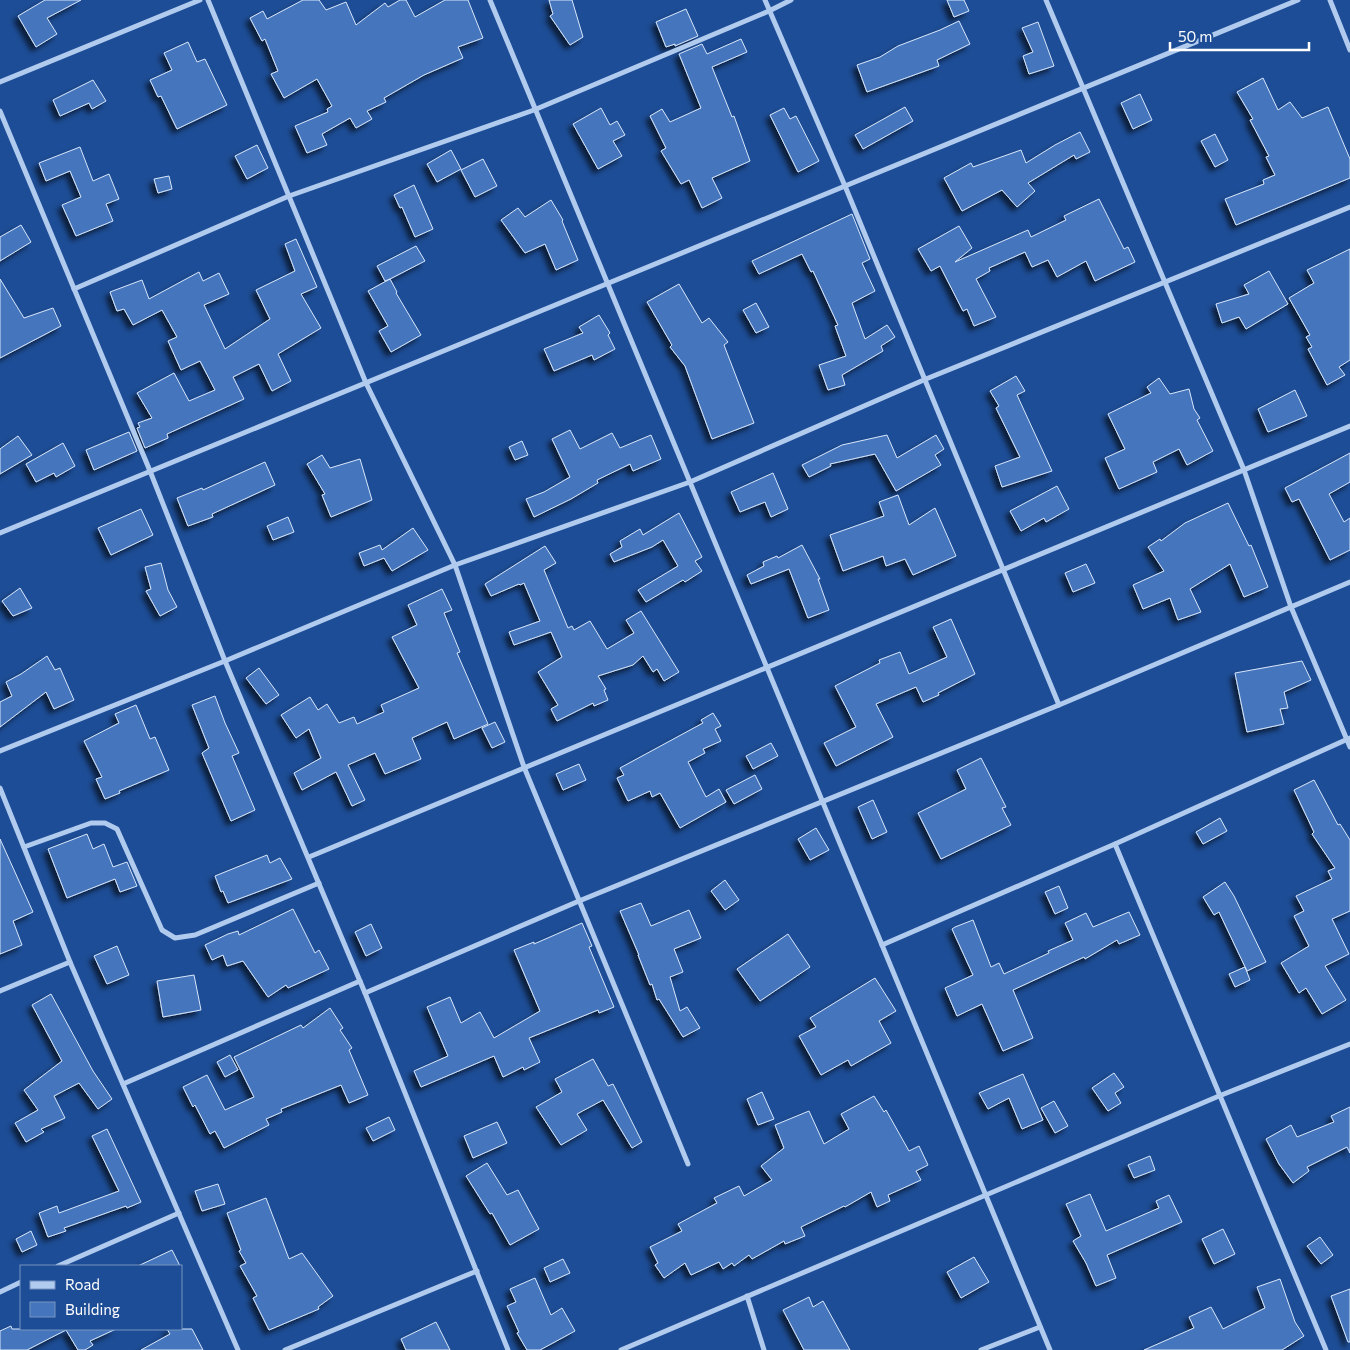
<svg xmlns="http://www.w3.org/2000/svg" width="1350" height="1350" font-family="Commissioner,sans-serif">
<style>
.building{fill:#4576bd;stroke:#d7e6fb;filter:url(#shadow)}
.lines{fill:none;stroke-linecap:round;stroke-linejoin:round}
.minor{stroke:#b1cbef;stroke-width:5}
</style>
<defs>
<filter id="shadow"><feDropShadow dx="-4.5" dy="4.5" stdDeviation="2.5" flood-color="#0009"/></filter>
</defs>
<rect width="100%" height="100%" fill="#1d4d96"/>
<g class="building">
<path d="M45 0H81L47 18 57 34 36 47 18 16Z"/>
<path d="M303 0H319L326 10 346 2 356 25 385 3 388 7 400 0H406L415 17 445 0H468L483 38 458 47 463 58 424 75 384 98 386 102 367 111 372 119 356 128 350 118 322 134 327 145 307 153 295 126 328 112 327 109 332 106 317 79 284 98 271 74 278 71 265 39 262 41 250 18 263 11 267 19Z"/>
<path d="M549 0H572L583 37 570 45 550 16 553 14Z"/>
<path d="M947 0H964L969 11 954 17Z"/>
<path d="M686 9 698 36 675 46V44L666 47 656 22Z"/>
<path d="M959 21 970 44 937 60 939 66 867 92 857 65 880 57 898 46 940 30Z"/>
<path d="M1038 22 1054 66 1029 74 1023 56 1033 52 1022 28Z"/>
<path d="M741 39 747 52 712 67 732 117 734 116 750 161 712 178 722 198 702 208 689 180 681 184 661 151 666 148 650 116 662 109 670 122 701 108 679 54 702 44 707 54Z"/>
<path d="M188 42 197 62 205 59 227 105 177 129 161 96 158 97 150 80 172 70 164 53Z"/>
<path d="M1263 78 1278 110 1290 102 1302 118 1328 107 1350 159V178L1236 225 1225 199 1264 184 1263 180 1275 175 1266 157 1269 156 1250 120 1253 119 1237 92Z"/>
<path d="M93 80 106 101 92 109 89 103 60 116 53 100Z"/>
<path d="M1140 94 1152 120 1133 129 1121 103Z"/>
<path d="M905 107 913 121 863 149 855 135Z"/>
<path d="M601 108 610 125 617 121 625 135 613 141 622 156 598 169 573 124Z"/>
<path d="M784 108 790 119 796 116 819 161 798 172 770 115Z"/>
<path d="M1080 132 1090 152 1076 159 1074 155 1028 183 1035 191 1017 207 1002 190 962 211 944 178 971 163 973 167 1021 150 1026 163 1055 145Z"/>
<path d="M1215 134 1228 160 1215 167 1201 141Z"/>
<path d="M257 145 268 168 247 179 235 156Z"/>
<path d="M80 147 93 181 109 174 119 199 106 204 113 221 76 236 62 205 81 197 70 171 46 181 39 163Z"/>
<path d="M451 150 461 169 437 182 427 164Z"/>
<path d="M483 159 497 186 475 197 461 170Z"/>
<path d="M169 176 172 189 158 193 154 179Z"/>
<path d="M414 185 433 229 415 237 402 207 400 208 394 195Z"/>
<path d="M1099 199 1124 249 1128 247 1135 262 1095 281 1086 261 1057 277 1048 260 1032 267 1025 252 989 268 990 271 976 279 996 317 974 326 967 309 963 311 940 266 931 271 918 249 959 226 972 248 955 262 1028 230 1031 237 1066 220 1064 216Z"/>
<path d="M551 200 563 220 562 221 578 260 556 270 545 244 525 253 501 220 518 208 525 217Z"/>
<path d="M852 214 870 259 862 263 875 291 852 303 865 339 887 325 895 337 881 346 883 351 842 375 845 385 828 390 819 365 846 356 835 326 838 325 813 271 811 272 802 254 759 274 752 261Z"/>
<path d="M21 225 31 242 0 261V237Z"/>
<path d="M296 239 317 287 301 294 321 328 278 354 291 381 272 391 259 364 233 377 244 399 167 434 168 438 145 448 137 428 140 427 138 423 152 418 137 393 174 373 189 401 215 390 200 361 181 370 168 341 177 337 162 310 133 325 124 309 117 311 110 292 142 280 149 299 199 272 203 281 219 273 229 294 204 305 225 349 270 319 256 290 295 271 285 244Z"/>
<path d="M416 246 425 261 390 279 397 292 396 293 421 335 391 352 379 331 388 326 368 291 390 279 385 281 377 266Z"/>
<path d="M1350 249V360L1339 367 1345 375 1327 385 1308 349 1312 347 1306 337 1310 335 1289 298 1314 283 1307 270Z"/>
<path d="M1269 271 1288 304 1246 329 1239 317 1222 323 1216 304 1249 294 1244 285Z"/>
<path d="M0 279 24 318 53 308 61 326 0 358Z"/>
<path d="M679 284 702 323 709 318 728 342 724 345 754 423 712 439 685 366 670 347 672 345 647 302Z"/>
<path d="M756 303 769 327 756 333 743 310Z"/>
<path d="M599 315 610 333 608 335 615 349 594 360 592 355 554 371 544 349 583 333 579 327Z"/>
<path d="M1016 376 1025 391 1017 395 1052 471 1002 487 995 466 1020 457 996 408 999 406 990 391Z"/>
<path d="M1159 378 1170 394 1189 389 1194 409 1200 418 1197 420 1213 451 1187 465 1179 449 1153 462 1157 472 1119 489 1105 458 1125 449 1108 414 1151 393 1147 387Z"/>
<path d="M1295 390 1307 416 1268 432 1258 409Z"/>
<path d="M570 430 580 449 612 433 620 448 651 435 661 459 633 471 630 464 597 480 598 483 571 499 534 517 526 499 544 492 570 477 552 439Z"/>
<path d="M129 432 137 451 94 470 86 450Z"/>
<path d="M887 435 897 458 936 435 944 449 935 455 941 465 896 491 875 454 830 464 831 466 809 477 802 465 842 445Z"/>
<path d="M18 436 32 455 0 474V449Z"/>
<path d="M522 441 528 455 515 460 509 447Z"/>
<path d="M63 443 75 466 56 477 54 473 36 482 26 464Z"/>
<path d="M1350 453V482L1329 494 1344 522 1350 518V550L1330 560 1299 499 1292 502 1285 488Z"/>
<path d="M322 455 330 468 360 459 372 500 331 517 322 495 325 494 307 464Z"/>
<path d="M265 462 275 485 212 514 213 517 188 526 177 498 202 488 203 490Z"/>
<path d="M773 473 788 509 771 517 765 502 740 512 731 492Z"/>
<path d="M1057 486 1069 509 1046 522 1044 518 1021 531 1010 511Z"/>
<path d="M898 495 909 525 935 508 956 556 913 575 905 559 886 566 883 556 843 571 830 535 884 516 879 502Z"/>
<path d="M1228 503 1249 546 1251 545 1268 587 1244 597 1230 564 1190 589 1201 612 1178 620 1170 598 1143 609 1133 585 1164 571 1148 547 1160 539 1161 541 1185 523Z"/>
<path d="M141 509 153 535 111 555 98 528Z"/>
<path d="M679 513 702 557 695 561 702 571 685 582 683 580 646 602 638 590 678 566 663 540 652 547 614 562 610 554 622 547 620 541 640 529 643 535Z"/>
<path d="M288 517 294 532 273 540 267 526Z"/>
<path d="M413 528 428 550 392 571 384 558 364 566 359 553 380 545 382 550Z"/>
<path d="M802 545 820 579H818L829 610 808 618 789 569 751 584 747 575 764 566 763 562 777 556 778 558Z"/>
<path d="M545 546 556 563 544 570 568 628 572 626 574 630 590 621 607 649 634 633 626 620 641 611 679 672 664 681 657 669 653 672 643 656 633 665 598 676 606 689 604 690 608 700 594 706 593 703 557 721 551 709 558 705 538 672 562 657 551 632 514 645 509 632 540 621 524 583 520 585 519 584 491 596 485 584Z"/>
<path d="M161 563 168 590 177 607 160 616 146 591 151 589 145 567Z"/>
<path d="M1086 564 1095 583 1073 592 1065 573Z"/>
<path d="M20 588 32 608 13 616 2 601Z"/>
<path d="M442 589 452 610 444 613 460 652 457 653 488 724 454 739 447 722 412 738 421 759 385 774 375 753 348 765 365 800 352 806 336 772 302 790 294 773 321 758 309 729 296 738 281 715 310 697 318 710 327 704 339 723 354 717 357 724 384 712 381 705 419 688 392 637 417 625 408 605Z"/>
<path d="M951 619 975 674 938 693 939 695 923 702 916 687 876 704 893 737 836 766 824 743 856 727 835 686 880 663 879 660 900 652 909 674 947 657 933 627Z"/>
<path d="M47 656 55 670 60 668 74 700 54 709 46 692 0 727V702L12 696 6 682 21 674Z"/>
<path d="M1302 661 1311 680 1284 692 1288 708 1280 709 1284 724 1247 732 1235 673Z"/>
<path d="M259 668 279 695 266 704 246 678Z"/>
<path d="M215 696 225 723 239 753 232 756 255 810 231 821 202 753 209 748 192 705Z"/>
<path d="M136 705 150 739 155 737 169 770 119 791 120 793 105 799 96 779 102 777 84 741 119 723 115 714Z"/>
<path d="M713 713 721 726 715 729 721 741 703 749 705 753 688 762 706 797 719 789 726 802 680 828 660 793 652 797 650 791 628 801 617 778 624 775 620 768 703 723 701 720Z"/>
<path d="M495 722 505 742 492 748 482 728Z"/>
<path d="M771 743 778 756 753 769 746 756Z"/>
<path d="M981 758 1006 807 1002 808 1011 825 941 859 918 813 966 789 957 770Z"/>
<path d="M579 764 586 780 563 790 556 774Z"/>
<path d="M755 775 762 789 734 804 726 790Z"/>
<path d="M1314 780 1338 825 1340 824 1350 840V911L1332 919 1349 954 1325 966 1346 1000 1322 1014 1306 988 1299 993 1281 963 1309 946 1294 916 1304 911 1296 896 1332 879 1328 871 1335 868 1312 834 1314 832 1294 790Z"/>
<path d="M873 800 887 832 872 839 858 807Z"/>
<path d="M1220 818 1227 831 1203 844 1196 832Z"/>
<path d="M816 828 829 850 810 860 798 839Z"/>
<path d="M87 834 93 849 104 844 113 867 127 862 137 886 120 892 115 879 67 898 48 849Z"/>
<path d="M0 839 33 912 13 921 22 945 0 954Z"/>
<path d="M267 855 270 863 280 858 292 879 228 903 223 891 221 892 215 876Z"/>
<path d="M725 880 739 900 725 910 711 891Z"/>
<path d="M1225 882 1234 896 1266 962 1247 971 1219 912 1214 915 1203 897Z"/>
<path d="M1059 886 1068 908 1055 914 1045 892Z"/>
<path d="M641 903 651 926 689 910 701 938 674 949 683 972 670 977 680 1011 687 1007 700 1028 683 1037 659 999 657 1000 652 984 650 985 638 955H639L620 911Z"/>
<path d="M293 909 315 953 319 950 329 969 288 988 286 985 268 997 243 961 227 966 223 955 212 960 205 945 228 934 238 931 239 935Z"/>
<path d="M1129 912 1140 935 1119 944 1117 940 1085 959 1084 957 1013 990 1033 1038 1003 1051 982 1004 957 1016 945 988 973 975 952 929 955 927 973 920 991 967 999 963 1004 974 1049 953 1048 951 1073 940 1065 923 1086 913 1093 927Z"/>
<path d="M582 923 592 946 589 947 614 1007 599 1013 598 1010 529 1038 540 1062 524 1070 523 1067 503 1077 494 1056 421 1087 414 1071 448 1056 427 1007 450 997 461 1023 480 1012 494 1038 540 1011 514 950 534 942V944Z"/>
<path d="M371 924 382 948 366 956 355 932Z"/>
<path d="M788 934 810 967 760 1001 737 969Z"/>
<path d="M117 946 129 975 107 984 94 956Z"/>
<path d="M1245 967 1250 980 1235 987 1229 974Z"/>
<path d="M194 975 201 1010 163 1017 157 981Z"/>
<path d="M875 978 896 1011 879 1021 891 1043 851 1066 848 1060 821 1075 799 1036 816 1027 810 1018Z"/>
<path d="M51 994 93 1071 112 1099 98 1109 79 1083 54 1096 65 1118 41 1129 44 1132 26 1142 15 1123 38 1110 24 1090 62 1061 32 1005Z"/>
<path d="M330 1008 343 1028 340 1030 352 1048 349 1050 368 1095 349 1103 341 1085 281 1109 282 1112 266 1119 269 1125 224 1148 215 1131 210 1134 195 1105 193 1107 183 1087 207 1075 225 1110 254 1097 234 1057 301 1025 303 1028Z"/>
<path d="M230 1055 238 1070 225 1077 217 1062Z"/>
<path d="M593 1059 608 1086 613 1084 642 1142 632 1148 603 1100 577 1114 587 1130 561 1145 536 1107 562 1092 555 1079Z"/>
<path d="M1114 1073 1124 1087 1115 1093 1121 1103 1108 1111 1092 1088Z"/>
<path d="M1023 1074 1043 1120 1022 1129 1009 1098 988 1109 979 1093Z"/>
<path d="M762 1092 774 1119 758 1125 747 1099Z"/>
<path d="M874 1096 884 1112 886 1110 909 1151 919 1146 928 1165 916 1171 921 1180 888 1195 890 1201 877 1207 871 1192 845 1207 844 1206 801 1227 805 1236 785 1244 784 1241 752 1259 749 1255 734 1266 732 1263 723 1269 719 1262 691 1275 685 1263 664 1278 655 1265 658 1263 650 1247 682 1231 678 1224 717 1203 714 1198 739 1186 744 1196 772 1180 761 1166 784 1148 775 1125 809 1111 824 1144 849 1129 841 1114Z"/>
<path d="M1054 1101 1068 1126 1055 1133 1041 1108Z"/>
<path d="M1350 1107V1153L1347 1147 1307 1167 1309 1171 1293 1183 1279 1164 1266 1139 1291 1125 1297 1137 1334 1122 1331 1116Z"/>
<path d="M389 1117 395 1130 373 1141 366 1128Z"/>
<path d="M497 1122 507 1143 473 1158 464 1136Z"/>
<path d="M107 1129 141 1202 127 1208 126 1206 64 1228 66 1231 48 1237 39 1213 57 1206 59 1213 119 1191 92 1136Z"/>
<path d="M1150 1156 1155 1170 1134 1178 1128 1165Z"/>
<path d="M487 1163 507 1195 518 1190 539 1229 510 1245 492 1213 490 1214 466 1176Z"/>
<path d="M218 1184 225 1204 202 1211 195 1191Z"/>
<path d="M1090 1194 1106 1231 1159 1208 1156 1201 1169 1195 1182 1222 1107 1255 1116 1278 1096 1286 1086 1263 1073 1241 1081 1236 1066 1204Z"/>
<path d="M266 1198 289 1259 302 1253 333 1296 318 1307 319 1309 269 1330 253 1298 257 1296 240 1266 246 1263 239 1251 241 1250 227 1213Z"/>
<path d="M1223 1229 1235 1254 1214 1264 1202 1239Z"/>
<path d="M31 1231 37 1245 22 1252 16 1239Z"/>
<path d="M1320 1237 1333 1255 1321 1264 1307 1246Z"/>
<path d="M172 1250 180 1266H138Z"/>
<path d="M974 1257 989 1282 961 1298 947 1272Z"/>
<path d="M563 1259 570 1273 550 1282 544 1268Z"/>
<path d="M535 1278 551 1315 562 1308 575 1331 540 1350H527L517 1333 519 1332 507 1306 516 1302 510 1289Z"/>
<path d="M1280 1279 1295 1322 1304 1336 1282 1350H1144L1194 1328 1189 1317 1211 1307 1223 1329 1265 1308 1257 1287Z"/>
<path d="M1350 1289V1342H1348L1331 1296Z"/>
<path d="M809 1297 813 1307 823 1301 850 1350H804L783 1310Z"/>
<path d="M436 1322 450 1350H406L401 1339Z"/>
<path d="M11 1326 12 1329H116L90 1341 93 1345 85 1350H78L66 1330 27 1350H0V1331Z"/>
<path d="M167 1329H192L203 1350H141L170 1334Z"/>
</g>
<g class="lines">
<g class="minor">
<path d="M208 0 366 383 455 565 524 767 688 1164"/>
<path d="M490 0 1050 1350"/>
<path d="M765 0 845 186 1059 705"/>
<path d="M1046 0 1244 470 1291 607 1350 747"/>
<path d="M1330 0 1350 50"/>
<path d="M0 82 200 0"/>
<path d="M0 111 150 471 225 661 365 993 508 1350"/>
<path d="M74 289 289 196 534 110 769 11 791 0"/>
<path d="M0 533 1298 0"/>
<path d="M0 751 225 661 455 565 690 482 926 379 1350 207"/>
<path d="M0 788 70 962 238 1350"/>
<path d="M1115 844 1326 1350"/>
<path d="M24 847 91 823H105L117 829 162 930 175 938 195 935 319 883"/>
<path d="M309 857 1350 426"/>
<path d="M882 945 1115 844 1350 738"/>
<path d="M0 991 70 962"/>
<path d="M365 993 579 901 1059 705 1350 582"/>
<path d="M123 1084 360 981"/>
<path d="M58 1266 179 1213"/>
<path d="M0 1292 21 1282"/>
<path d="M747 1296 764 1350"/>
<path d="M285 1350 477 1271"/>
<path d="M621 1350 1219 1096 1350 1044"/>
<path d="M981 1350 1040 1327"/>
</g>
</g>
<rect x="20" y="1265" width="162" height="65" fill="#1d4d96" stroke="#7794c0"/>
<rect x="30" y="1281" width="25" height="8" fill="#b1cbef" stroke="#7794c0"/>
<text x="65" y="1290" font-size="15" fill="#ffffff">Road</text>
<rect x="30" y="1302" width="25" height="15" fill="#4576bd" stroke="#7794c0"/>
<text x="65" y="1315" font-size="15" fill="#ffffff">Building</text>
<path d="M1170 42v8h139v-8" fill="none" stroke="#ffffff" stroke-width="2.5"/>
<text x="1178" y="42" font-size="15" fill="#ffffff" stroke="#1d4d96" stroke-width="4" paint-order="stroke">50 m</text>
</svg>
